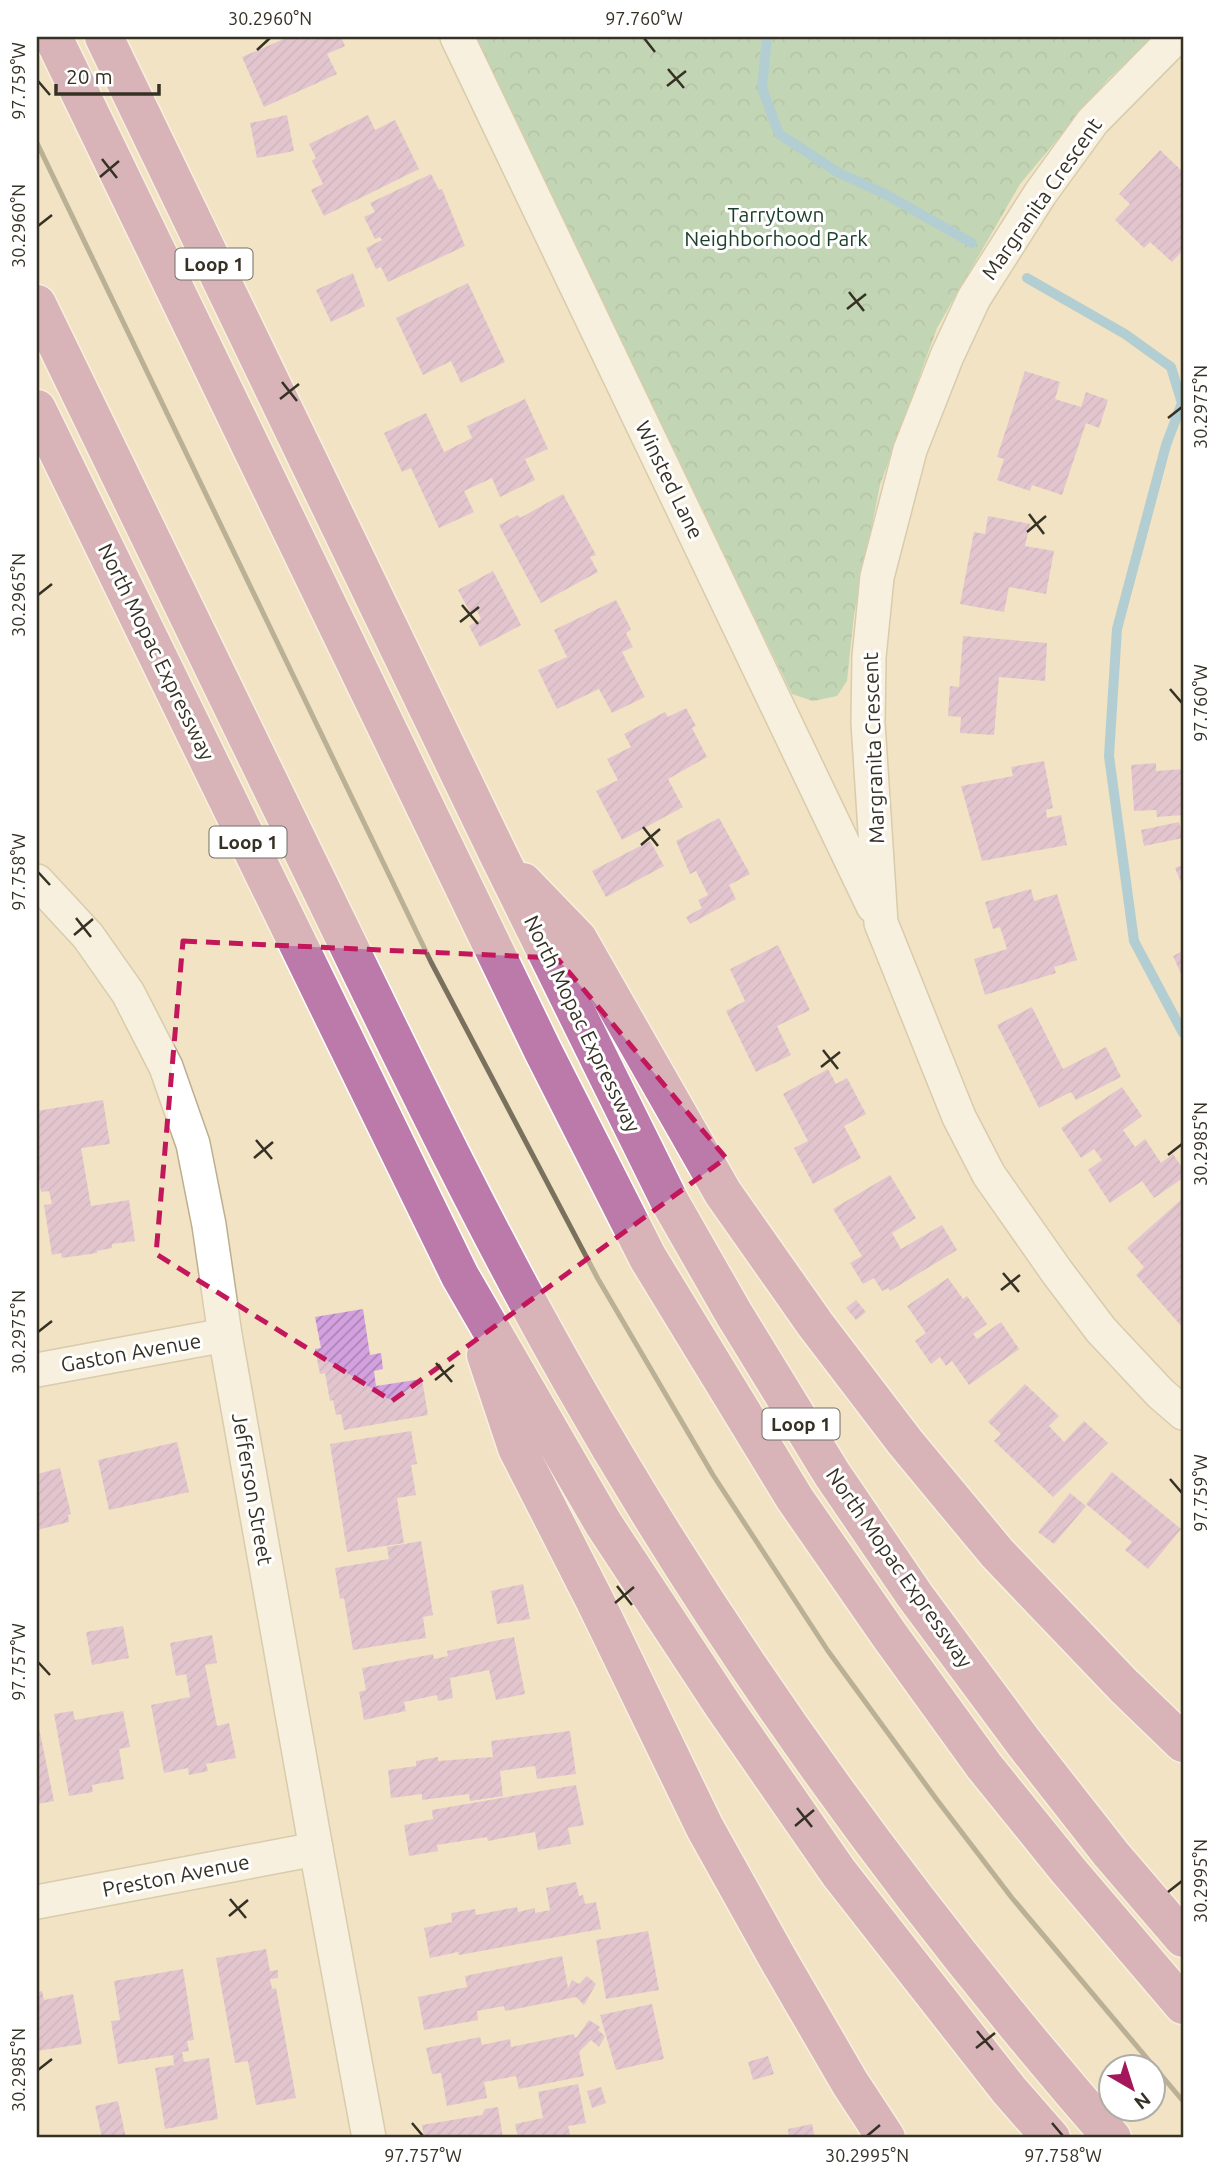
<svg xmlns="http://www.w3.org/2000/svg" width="1220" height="2175" font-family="Ubuntu,sans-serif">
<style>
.forest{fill:url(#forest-crowns)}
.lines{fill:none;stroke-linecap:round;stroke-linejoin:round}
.stream{stroke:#69b3e4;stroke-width:10}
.building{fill:url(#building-hatch)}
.minor-casing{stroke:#bcaf90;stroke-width:36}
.motorway-casing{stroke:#fff;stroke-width:41}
.minor{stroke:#fff;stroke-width:33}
.motorway{stroke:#bb7aaa;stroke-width:38}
.rail{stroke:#79715e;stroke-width:5}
.marked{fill:none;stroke:#c2185b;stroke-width:5;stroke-dasharray:14 9;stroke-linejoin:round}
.ticks{fill:none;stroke:#363125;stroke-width:2.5}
.labels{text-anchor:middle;stroke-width:6;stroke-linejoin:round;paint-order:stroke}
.shield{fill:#fff;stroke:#726f66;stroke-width:2}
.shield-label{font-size:19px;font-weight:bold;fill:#363125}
.street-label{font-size:21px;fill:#363125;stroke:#fff}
.park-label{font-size:21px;fill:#1b3e2b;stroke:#fff}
.neatline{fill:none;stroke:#363125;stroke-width:2.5}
.ticks-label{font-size:18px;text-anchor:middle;fill:#363125}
</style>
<defs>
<pattern id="forest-crowns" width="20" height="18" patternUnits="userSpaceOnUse" patternTransform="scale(1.75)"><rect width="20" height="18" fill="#8ac4a2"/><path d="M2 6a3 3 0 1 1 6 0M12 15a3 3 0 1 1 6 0" fill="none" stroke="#72a084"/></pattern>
<pattern id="building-hatch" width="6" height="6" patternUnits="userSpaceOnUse" patternTransform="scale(1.75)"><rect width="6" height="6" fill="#d3a1df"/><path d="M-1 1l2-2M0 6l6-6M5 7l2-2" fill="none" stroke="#ac84b5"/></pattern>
</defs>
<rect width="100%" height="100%" fill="#f1e3c3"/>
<path class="forest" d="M471 37H1155L1109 78 1020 184 937 328 880 485 854 615 847 681 837 696 813 701 792 694Z"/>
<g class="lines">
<g class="stream">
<path d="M767 37 762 88 779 134 839 173 885 194 972 243"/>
<path d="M1027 278 1125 334 1171 367 1182 403 1166 445 1117 629 1109 756 1134 941 1183 1033"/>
</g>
</g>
<g class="building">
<path d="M283 37H341L345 46 327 54 337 74 264 107 242 57 284 39Z"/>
<path d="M287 115 294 151 257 158 250 123Z"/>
<path d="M368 115 375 130 395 120 419 169 324 216 311 190 323 184 312 161 316 158 309 144Z"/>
<path d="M1160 150 1183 172V250L1172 262 1150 242 1144 248 1115 220 1130 204 1119 194Z"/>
<path d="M431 174 439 190 442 189 465 246 388 282 381 267 376 269 366 248 382 240 380 237 375 239 364 217 375 212 370 203Z"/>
<path d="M353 273 365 306 331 322 316 290Z"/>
<path d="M468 283 505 362 461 383 451 361 423 375 396 318Z"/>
<path d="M1025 371 1060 382 1055 399 1081 407 1086 392 1108 400 1099 428 1086 423 1062 495 1032 485 1030 491 997 480 1004 459 997 457Z"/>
<path d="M525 399 548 449 525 459 535 480 500 497 492 478 464 491 474 512 439 528 411 468 402 472 384 433 426 413 444 452 472 438 467 426Z"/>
<path d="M563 494 596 555 590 557 598 572 541 603 499 525 518 515 520 518Z"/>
<path d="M988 516 1030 524 1025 546 1054 551 1046 594 1009 587 1004 612 960 604 974 532 985 534Z"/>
<path d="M493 571 521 625 480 647 469 626 481 619 476 609 470 612 458 590Z"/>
<path d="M616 600 631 629 626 633 633 647 622 652 645 697 612 713 599 689 557 709 538 670 567 657 554 630Z"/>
<path d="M963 636 1047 643 1045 681 999 677 994 735 960 733 961 717 948 716 950 686 959 687Z"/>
<path d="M686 708 696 726 692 728 707 757 668 779 683 807 622 840 596 791 618 780 607 759 631 747 624 734 665 712 668 717Z"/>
<path d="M1044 761 1053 808 1046 810 1047 818 1061 815 1067 845 982 861 961 786 1013 776 1011 767Z"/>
<path d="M1156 763V771L1183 769V815L1157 817 1156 810 1134 811 1131 765Z"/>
<path d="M719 818 750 874 729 885 736 899 690 924 686 917 702 908 698 900 708 895 696 871 690 874 676 841Z"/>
<path d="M1179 822 1183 838 1144 846 1141 830Z"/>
<path d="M650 841 664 866 606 897 592 871Z"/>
<path d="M1183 865V887L1175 868Z"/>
<path d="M1031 889 1034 901 1057 894 1077 960 1054 967 1056 973 985 995 974 959 1007 949 1000 927 993 929 985 902Z"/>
<path d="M778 945 810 1010 777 1026 791 1055 756 1072 726 1011 745 1001 730 969Z"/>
<path d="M1183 951V978L1173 956Z"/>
<path d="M1032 1007 1063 1069 1106 1047 1121 1077 1076 1100 1071 1092 1039 1108 997 1025Z"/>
<path d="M828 1069 836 1084 847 1078 866 1114 844 1126 861 1158 813 1184 794 1148 808 1141 783 1094Z"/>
<path d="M1122 1087 1142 1116 1123 1130 1135 1147 1145 1139 1161 1163 1173 1154 1183 1169V1178L1154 1198 1142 1181 1110 1203 1088 1170 1102 1160 1094 1149 1081 1158 1061 1128Z"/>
<path d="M103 1100 110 1144 81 1148 91 1206 129 1200 135 1241 112 1244V1248L97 1251V1253L62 1258 61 1253 52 1255 44 1205 52 1204 49 1191 41 1192 37 1163V1111Z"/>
<path d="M890 1175 916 1218 892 1233 901 1249 942 1225 957 1250 890 1291 888 1288 882 1291 874 1278 863 1284 850 1263 862 1256 833 1209Z"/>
<path d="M1183 1198V1328L1136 1275 1144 1267 1127 1248Z"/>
<path d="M948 1278 963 1299 967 1296 987 1324 973 1334 977 1339 1001 1322 1019 1349 969 1385 952 1361 946 1366 940 1357 931 1364 915 1341 926 1333 907 1306Z"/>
<path d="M856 1300 866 1312 856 1320 846 1308Z"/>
<path d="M363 1309 370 1355 381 1353 383 1369 374 1371 376 1386 422 1379 428 1415 344 1430 341 1414 336 1415 333 1400 330 1401 325 1373 320 1374 315 1349 321 1348 315 1317Z"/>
<path d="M1025 1384 1059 1416 1049 1426 1064 1442 1084 1421 1108 1443 1053 1497 994 1441 1001 1434 988 1422Z"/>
<path d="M411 1431 417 1464 411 1465 416 1495 397 1498 404 1543 347 1552 330 1444Z"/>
<path d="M177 1442 189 1492 109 1510 98 1460Z"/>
<path d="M60 1468 71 1514 68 1515 69 1522 37 1530V1474Z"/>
<path d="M1112 1472 1181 1529 1148 1569 1125 1550 1132 1542 1086 1504Z"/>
<path d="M1070 1493 1086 1506 1054 1544 1038 1532Z"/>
<path d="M421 1541 433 1615 423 1617 426 1638 353 1650 344 1598 340 1599 335 1568 389 1559 387 1547Z"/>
<path d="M523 1584 530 1619 497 1624 491 1591Z"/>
<path d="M123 1626 129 1658 92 1665 86 1632Z"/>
<path d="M212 1635 217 1663 205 1665 217 1726 229 1723 236 1758 206 1764 208 1771 189 1775 188 1768 164 1773 151 1705 190 1697 186 1674 176 1676 170 1643Z"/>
<path d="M514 1637 525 1694 496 1700 489 1670 450 1678 453 1698 438 1701 437 1695 404 1702 406 1711 364 1720 359 1692 366 1690 362 1668 433 1654 434 1659 448 1656 447 1651Z"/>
<path d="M73 1711 75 1720 123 1711 130 1747 119 1749 124 1779 92 1785 93 1792 69 1796 54 1714Z"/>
<path d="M37 1718 54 1801 37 1804Z"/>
<path d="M570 1731 576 1774 537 1779 535 1766 500 1771 503 1796 470 1801 469 1794 422 1800V1794L391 1798 388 1770 416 1766V1761L438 1757V1761L493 1757 491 1741Z"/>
<path d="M576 1785 584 1825 568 1828 571 1844 538 1850 535 1832 488 1841 487 1837 437 1845 438 1851 409 1856 404 1825 433 1819 432 1810Z"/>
<path d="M576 1882 579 1896 583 1895 585 1904 596 1902 601 1929 459 1955 458 1952 430 1958 424 1928 452 1922 451 1913 475 1909 476 1915 517 1907 518 1912 535 1908V1913L550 1910 546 1888Z"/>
<path d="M648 1931 659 1990 606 1999 596 1940Z"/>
<path d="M266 1949 270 1971 278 1970V1978L270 1979 272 1989 276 1988 296 2098 256 2105 248 2061 235 2063 216 1958Z"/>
<path d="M562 1956 568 1988 572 1980 579 1984 587 1976 596 1984 584 2005 576 1997 505 2011 504 2006 477 2011 478 2020 424 2030 418 1997 467 1987 465 1976Z"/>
<path d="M183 1969 194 2040 187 2041 189 2051 182 2052 184 2062 209 2058 218 2119 165 2129 155 2068 174 2065 173 2055 118 2064 111 2021 120 2020 114 1981Z"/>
<path d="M42 1991 44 2000 73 1994 82 2044 37 2051V1992Z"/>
<path d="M652 2004 664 2059 616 2070 600 2015Z"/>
<path d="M589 2020 600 2027 598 2030 605 2036 599 2047 591 2040 579 2052 584 2076 519 2089 516 2076 484 2082 487 2098 447 2106 441 2073 432 2074 426 2048 480 2037 482 2045 510 2039 511 2047 574 2034 575 2038 577 2037Z"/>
<path d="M768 2056 774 2074 753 2080 748 2062Z"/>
<path d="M578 2084 586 2123 568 2126 571 2138H518L515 2124 543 2118 538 2092Z"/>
<path d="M601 2087 606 2103 592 2108 587 2091Z"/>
<path d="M118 2101 126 2138H102L95 2106Z"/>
<path d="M498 2107 503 2138H424L422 2125 482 2115 485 2109Z"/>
<path d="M812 2124 815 2138H789L788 2129Z"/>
</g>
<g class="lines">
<g class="minor-casing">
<g id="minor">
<path d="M457 37 873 906"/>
<path d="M1176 37 1093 121 1040 194 974 298 947 356 910 450 877 577 869 657 868 723 881 923 959 1117 989 1175 1057 1272 1101 1330 1160 1393 1183 1413"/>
<path d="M37 881 88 936 128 993 166 1067 193 1144 209 1225 225 1335 316 1849 369 2138"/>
<path d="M37 1370 225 1335"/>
<path d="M37 1902 316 1849"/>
</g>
</g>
<g class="motorway-casing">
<g id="motorway">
<path d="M53 37 543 1051 648 1258 795 1499 890 1636 984 1766 1068 1870 1183 2005"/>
<path d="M104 37 500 858 670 1202 734 1314 832 1474 915 1596 1024 1743 1111 1854 1183 1938"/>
<path d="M37 304C130 497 224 690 318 883 399 1050 479 1218 571 1380 724 1650 908 1904 1112 2138"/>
<path d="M37 409 460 1276 603 1523 724 1707 839 1873 1009 2090 1051 2138"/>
<path d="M523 882 578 939 723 1193 815 1324 905 1442 997 1553 1124 1686 1183 1743"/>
<path d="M486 1355 517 1448 595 1601 705 1828 778 1959 850 2083 886 2138"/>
</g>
</g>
<use href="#minor" class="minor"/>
<use href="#motorway" class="motorway"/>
<path class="rail" d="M37 143 431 962 598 1279 713 1475 828 1651 937 1800 1012 1898 1183 2101"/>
</g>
<path d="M0 0H1220V2175H0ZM183 941 557 958 726 1158 392 1401 156 1254Z" fill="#f1e3c3" fill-opacity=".55" fill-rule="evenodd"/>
<path class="marked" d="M183 941 557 958 726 1158 392 1401 156 1254Z"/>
<path class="ticks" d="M644 38 655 52M257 50 270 38M668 69 684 88M38 81 50 95M667 86 686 71M102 159 117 178M100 177 119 161M38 226 52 215M849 292 864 311M847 309 866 294M282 382 297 401M280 399 299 384M1168 418 1182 407M1029 514 1044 534M1027 532 1046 516M38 595 52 584M462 605 478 624M460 622 479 607M1170 689 1182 703M643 827 658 846M641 845 660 829M38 872 50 885M76 918 91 937M74 935 93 919M823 1050 838 1069M821 1067 840 1052M256 1140 272 1159M1168 1155 1182 1144M254 1158 273 1142M1003 1273 1019 1292M1001 1290 1020 1275M38 1332 52 1321M436 1363 452 1382M435 1380 454 1365M1170 1479 1182 1493M617 1586 632 1605M615 1603 634 1587M38 1662 50 1675M797 1808 812 1827M795 1826 814 1810M1168 1892 1182 1881M230 1899 246 1918M229 1916 248 1900M977 2031 993 2050M976 2048 995 2033M38 2070 52 2059M412 2123 423 2136M1052 2123 1063 2136M867 2136 880 2125"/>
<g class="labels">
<g class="shield">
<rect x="175.5" y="248.5" width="77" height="31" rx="5"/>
<rect x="209.5" y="826.5" width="77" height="31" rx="5"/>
<rect x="762.5" y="1408.5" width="77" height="31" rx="5"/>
</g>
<g class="shield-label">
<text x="214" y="271">Loop 1</text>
<text x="248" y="849">Loop 1</text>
<text x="801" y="1431">Loop 1</text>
</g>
<g class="street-label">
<text transform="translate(1042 199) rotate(-55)" y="7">Margranita Crescent</text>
<text transform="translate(669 480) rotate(64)" y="7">Winsted Lane</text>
<text transform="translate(156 652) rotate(64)" y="7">North Mopac Expressway</text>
<text transform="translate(874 748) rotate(-92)" y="7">Margranita Crescent</text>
<text transform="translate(582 1024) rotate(64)" y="7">North Mopac Expressway</text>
<text transform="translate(131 1353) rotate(-10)" y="7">Gaston Avenue</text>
<text transform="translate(252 1489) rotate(80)" y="7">Jefferson Street</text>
<text transform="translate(899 1568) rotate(55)" y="7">North Mopac Expressway</text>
<text transform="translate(176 1876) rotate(-11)" y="7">Preston Avenue</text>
</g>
<g class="park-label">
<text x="776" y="222">Tarrytown<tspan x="776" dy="24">Neighborhood Park</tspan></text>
</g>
</g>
<rect width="1220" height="2175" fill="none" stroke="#ffffff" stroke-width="77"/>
<g transform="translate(1132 2088) rotate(141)"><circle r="33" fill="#ffffff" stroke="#afada8" stroke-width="2"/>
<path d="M0-5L12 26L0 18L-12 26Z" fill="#a4175b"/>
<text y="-10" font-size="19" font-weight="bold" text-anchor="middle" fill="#363125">N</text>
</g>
<path d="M56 84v10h103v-10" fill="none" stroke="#363125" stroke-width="3.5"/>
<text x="66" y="84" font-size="21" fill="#363125" stroke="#ffffff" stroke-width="5" paint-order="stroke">20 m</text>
<rect x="38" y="38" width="1144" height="2098" class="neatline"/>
<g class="ticks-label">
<text x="270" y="25">30.2960°N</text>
<text x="644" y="25">97.760°W</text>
<text transform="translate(19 81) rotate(-90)" y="6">97.759°W</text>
<text transform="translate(19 226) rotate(-90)" y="6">30.2960°N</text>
<text transform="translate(1201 407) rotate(-90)" y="6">30.2975°N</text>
<text transform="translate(19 595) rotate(-90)" y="6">30.2965°N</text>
<text transform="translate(1201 703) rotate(-90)" y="6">97.760°W</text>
<text transform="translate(19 872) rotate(-90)" y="6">97.758°W</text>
<text transform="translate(1201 1144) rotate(-90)" y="6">30.2985°N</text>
<text transform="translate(19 1332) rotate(-90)" y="6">30.2975°N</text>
<text transform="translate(1201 1493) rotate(-90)" y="6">97.759°W</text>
<text transform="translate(19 1662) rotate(-90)" y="6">97.757°W</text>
<text transform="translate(1201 1881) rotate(-90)" y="6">30.2995°N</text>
<text transform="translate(19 2070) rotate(-90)" y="6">30.2985°N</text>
<text x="423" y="2162">97.757°W</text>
<text x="867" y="2162">30.2995°N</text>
<text x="1063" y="2162">97.758°W</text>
</g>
</svg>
